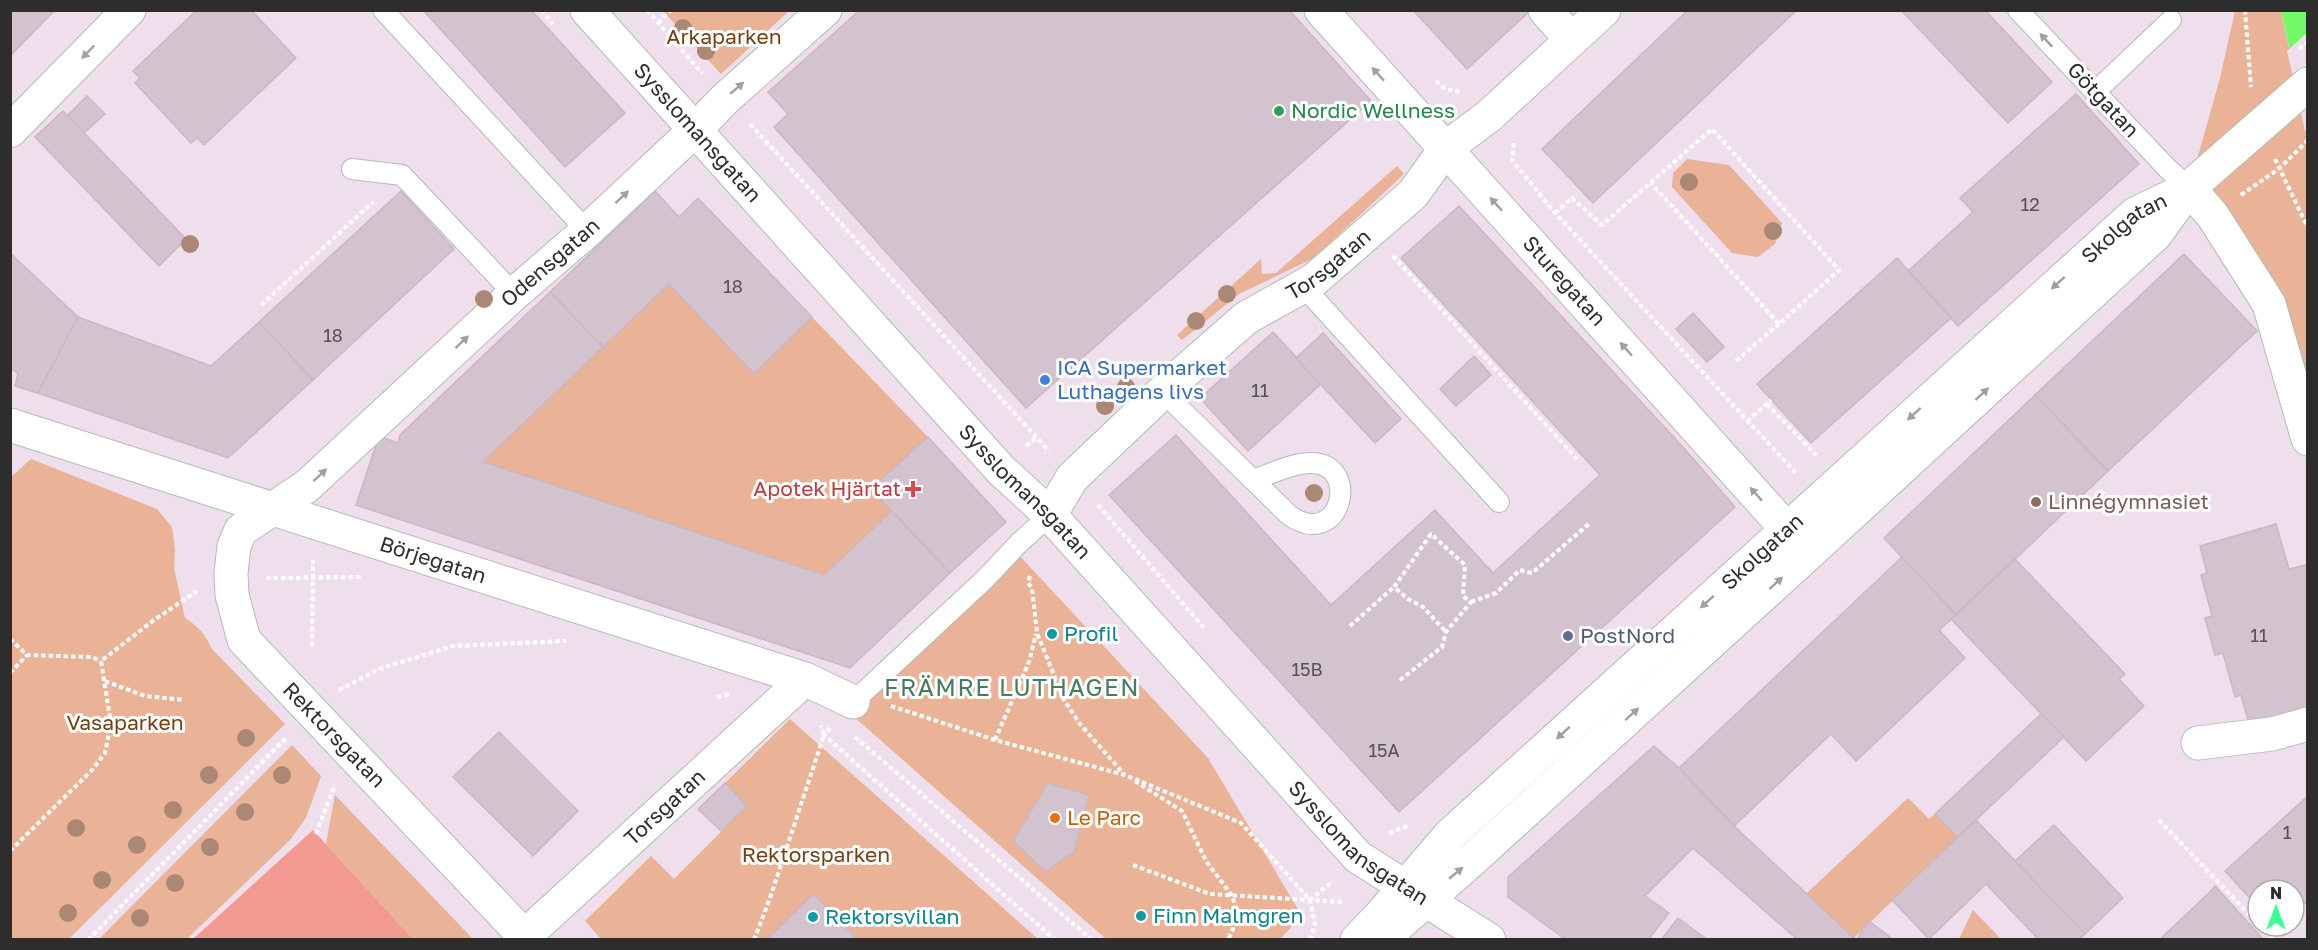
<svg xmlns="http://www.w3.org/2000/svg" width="2318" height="950" font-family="'Golos Text',sans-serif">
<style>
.green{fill:#eab296}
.pitch{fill:#f29a91}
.water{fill:#73fa69}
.pier{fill:#efdeeb}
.building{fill:#d2c3ce;stroke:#cbb7c5;stroke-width:1.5}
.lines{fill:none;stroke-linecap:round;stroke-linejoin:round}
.lane-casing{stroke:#aebeb6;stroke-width:22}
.street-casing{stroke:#aebeb6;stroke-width:35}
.path{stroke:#fff;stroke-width:4;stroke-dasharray:4.5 3;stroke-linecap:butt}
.lane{stroke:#fff;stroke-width:20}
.street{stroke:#fff;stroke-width:33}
.tree{fill:#ab8775}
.oneway{fill:#a0a0a0}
.leisure-dot{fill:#2e9e5b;stroke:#fff;stroke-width:2}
.shop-dot{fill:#3f7fe0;stroke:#fff;stroke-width:2}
.health-dot{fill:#e0444e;stroke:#fff;stroke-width:2}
.education-dot{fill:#8d6e63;stroke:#fff;stroke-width:2}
.culture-dot{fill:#0f9aa8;stroke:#fff;stroke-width:2}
.service-dot{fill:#5c6f8a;stroke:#fff;stroke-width:2}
.food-dot{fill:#e8710a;stroke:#fff;stroke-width:2}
.labels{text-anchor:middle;stroke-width:6;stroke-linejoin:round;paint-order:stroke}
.number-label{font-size:18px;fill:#565255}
.park-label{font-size:21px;fill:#734014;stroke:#fff}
.street-label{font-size:21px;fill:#2d2d2d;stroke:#fff}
.leisure-label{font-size:21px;fill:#27864d;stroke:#fff;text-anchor:start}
.shop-label{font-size:21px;fill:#366cbe;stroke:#fff;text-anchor:start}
.health-label{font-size:21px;fill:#be3a42;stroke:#fff;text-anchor:end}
.education-label{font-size:21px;fill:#785e54;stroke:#fff;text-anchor:start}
.culture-label{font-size:21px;fill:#0d838f;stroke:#fff;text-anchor:start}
.service-label{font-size:21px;fill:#4e5e75;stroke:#fff;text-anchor:start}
.food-label{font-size:21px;fill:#c56008;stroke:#fff;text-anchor:start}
.quarter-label{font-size:24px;letter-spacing:1.5px;fill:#457d61;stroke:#fff}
</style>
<rect width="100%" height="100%" fill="#efdeeb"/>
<g class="green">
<path d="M663 11H789L721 74Z"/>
<path d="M2235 11H2281L2307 131V439L2269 303 2189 188 2220 78Z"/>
<path d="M1687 159 1729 165 1782 223 1775 244 1758 257 1732 253 1672 187 1673 173Z"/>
<path d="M1397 166 1404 174 1314 258 1239 294 1182 340 1177 335 1261 259 1262 274 1276 273Z"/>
<path d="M669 284 754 374 812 317 928 437 872 489 892 511 824 575 483 462Z"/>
<path d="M31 459 157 509 172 527 175 549 174 568 185 618C199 627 205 634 212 649L285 724 69 939H11L10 478Z"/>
<path d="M1015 551 1208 758 1302 916 1280 939H1106L844 708Z"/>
<path d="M790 719 1038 939 602 940 585 921 651 856 674 879 747 806 725 783Z"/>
<path d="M292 745 321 776 306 818 290 840 187 939H99Z"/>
<path d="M335 795 473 939H413L326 844Z"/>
<path d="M1908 798 1929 819 1935 814 1958 837 1854 938 1806 894Z"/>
<path d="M1973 910 2001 939H1959Z"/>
</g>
<path class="pitch" d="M313 830 413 939H193Z"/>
<path class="water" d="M2281 11H2307V131L2305 117Z"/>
<path class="pier" d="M2308 32V134L2305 131 2287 51Z"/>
<g class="building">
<path d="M10 10H55L10 56Z"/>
<path d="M197 10H251L296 58 204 145 197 138 191 143 135 83 140 78 133 71Z"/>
<path d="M423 10H531L625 113 565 167Z"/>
<path d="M860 10H1289L1371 101 1026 408 774 127 788 114 768 92Z"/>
<path d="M1413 10H1526L1528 13 1467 69Z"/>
<path d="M1688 10H1797L1593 203 1542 149Z"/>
<path d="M1901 10H1985L2052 82 2008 123Z"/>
<path d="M2076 94 2139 164 1958 326 1908 271 1973 212 1960 198Z"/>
<path d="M87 96 105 114 84 133 67 116Z"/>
<path d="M63 111 186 239 159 266 35 137Z"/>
<path d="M401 191 454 249 313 380 259 322Z"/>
<path d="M655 191 679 217 698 198 812 317 754 374 669 284 603 347 550 292Z"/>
<path d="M1459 206 1682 446 1735 507 1399 812 1109 495 1176 435 1331 605 1435 510 1493 573 1600 475 1401 258Z"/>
<path d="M10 253 78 317 38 393 15 386 18 374 10 367Z"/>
<path d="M2184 254 2257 331 2108 471 2035 395Z"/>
<path d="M1897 258 1951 318 1811 443 1757 384Z"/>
<path d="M550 292 603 347 483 462 824 575 892 511 950 573 850 668 356 505 379 436 398 443 400 435Z"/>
<path d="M1693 313 1724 347 1707 362 1676 329Z"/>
<path d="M78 317 211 366 259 322 313 380 228 458 38 393Z"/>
<path d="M1273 332 1321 384 1248 451 1200 398Z"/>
<path d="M1323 333 1401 419 1375 443 1296 358Z"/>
<path d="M1474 356 1491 375 1456 406 1440 389Z"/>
<path d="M2035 395 2108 471 1956 615 1884 538Z"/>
<path d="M928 437 1006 522 950 573 871 489Z"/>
<path d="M2276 524 2289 569 2306 565 2308 572V710L2250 727 2241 695 2235 697 2223 653 2215 655 2205 618 2212 616 2201 575 2207 573 2200 546Z"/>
<path d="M1902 557 1956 615 1939 630 1965 658 1856 761 1831 734 1734 826 1679 768Z"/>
<path d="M2015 559 2125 674 2119 679 2144 706 2086 761 1951 619Z"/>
<path d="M2041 714 2064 737 1958 837 1935 814Z"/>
<path d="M499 732 578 811 533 856 453 777Z"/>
<path d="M1654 746 1679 768 1734 826 1854 938 1853 940H1798L1693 848 1645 896 1669 913 1648 940H1566L1508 897V877Z"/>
<path d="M725 783 747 806 721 831 698 809Z"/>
<path d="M1048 783 1089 795 1074 851 1046 872 1013 841Z"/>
<path d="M2308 796V901L2294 913V890H2258V907L2225 871Z"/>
<path d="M1976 820 2085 934 2079 940H2039L1986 884 1929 939 1892 900Z"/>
<path d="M2054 825 2123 898 2085 934 2015 861Z"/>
<path d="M2215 886 2264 940H2159L2210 892Z"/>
<path d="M814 894 858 940H766Z"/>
<path d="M1678 918 1708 940H1661Z"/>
<path d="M1869 921 1894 940H1856Z"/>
</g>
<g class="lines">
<g class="lane-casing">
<g id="lane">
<path d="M383 10 587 231"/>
<path d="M2018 10 2167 168 2189 188"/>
<path d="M2095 92 2171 20"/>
<path d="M352 169 402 175 514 294"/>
<path d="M1303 286 1499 502"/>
<path d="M1163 392 1289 515C1341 552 1362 463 1311 463 1292 463 1271 474 1253 480"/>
<path d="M853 702 985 579 1019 543 1050 515"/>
</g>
</g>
<g class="street-casing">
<g id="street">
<path id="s1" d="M587 10 1001 470 1050 515 1358 857 1489 940"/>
<path id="s2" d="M1321 10 1801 545"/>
<path d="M1545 10 1572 40"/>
<path d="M10 131 129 10"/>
<path d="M2189 188 2213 216 2269 304 2308 439"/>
<path id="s3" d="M10 425 805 679 853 702"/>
<path id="s4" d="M1050 515 1072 478 1173 382 1246 318 1314 280 1413 194 1446 148 1489 116 1604 10"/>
<path d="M2198 743 2272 734 2308 724"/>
<path id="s5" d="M525 936 805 679"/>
<path id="s6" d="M528 940 244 640 232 595 231 573 234 546 241 530 307 486 514 294 587 231 696 129 725 99 825 10"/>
<path id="s7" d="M1357 940 1380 916 1450 835 2135 214 2185 190"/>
<path d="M1381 940 1473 859 1808 554 2156 234 2189 188 2308 84"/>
</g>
</g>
<g class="path">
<path d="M541 10 553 24"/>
<path d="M647 10 702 73"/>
<path d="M2245 10 2251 87"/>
<path d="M658 23 671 10"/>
<path d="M2299 49 2308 42"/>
<path d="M1436 81 1445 89 1461 92"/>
<path d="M750 124 1049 451"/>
<path d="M1514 143 1512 160 1555 213 1796 473"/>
<path d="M2275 159 2308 228"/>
<path d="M2241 195 2280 168 2308 140"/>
<path d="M1555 213 1572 198 1602 225 1712 129 1839 270 1779 324 1651 183"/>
<path d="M1393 256 1577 459"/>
<path d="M261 305 373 202"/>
<path d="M1736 361 1779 324"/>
<path d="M1767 404 1816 455"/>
<path d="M1747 421 1771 400"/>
<path d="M1026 446 1037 437"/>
<path d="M1098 505 1205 629"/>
<path d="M1030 576 1028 582 1032 589 1037 633 1064 700 1080 724 1124 774"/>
<path d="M266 578 361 577"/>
<path d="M1471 602 1496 593 1520 570 1532 573 1590 523"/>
<path d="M1350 626 1394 587"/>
<path d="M10 639 27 655 91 657 101 661"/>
<path d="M312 646 313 560"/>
<path d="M10 673 27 655"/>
<path d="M1400 680 1442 647 1446 632 1471 602 1463 596 1465 565 1431 534 1394 587 1408 599 1423 607 1446 632"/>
<path d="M105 681 145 696 184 700"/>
<path d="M339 690 379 669 453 646 566 641"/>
<path d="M717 697 731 694"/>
<path d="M891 706 995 740 1125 775 1241 823 1310 900 1333 881"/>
<path d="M830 728 824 735 1055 940"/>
<path d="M855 737 1092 940"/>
<path d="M995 740 1029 662 1036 634"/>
<path d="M1135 781 1182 811 1206 861 1233 897 1237 920 1228 940"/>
<path d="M2159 820 2258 924"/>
<path d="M1389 833 1410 825"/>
<path d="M316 834 334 787"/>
<path d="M10 851 92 770 105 753 111 724 101 661 154 620 197 591"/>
<path d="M1133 865 1210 894 1344 902"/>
<path d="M2260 926 2273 940"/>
<path d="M88 940 287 737"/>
<path d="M754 940 770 898 824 735 821 726"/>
<path d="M1310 940 1315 925 1310 900"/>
</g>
<use href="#lane" class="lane"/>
<use href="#street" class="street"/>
</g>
<g class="tree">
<circle cx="683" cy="28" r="9"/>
<circle cx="706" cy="51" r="9"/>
<circle cx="1689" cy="182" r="9"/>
<circle cx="1773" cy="231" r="9"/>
<circle cx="190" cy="244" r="9"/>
<circle cx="1227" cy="294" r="9"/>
<circle cx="484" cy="299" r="9"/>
<circle cx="1196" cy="321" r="9"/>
<circle cx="1126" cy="387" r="9"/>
<circle cx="1105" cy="406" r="9"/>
<circle cx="1314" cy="493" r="9"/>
<circle cx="246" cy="738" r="9"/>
<circle cx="209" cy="775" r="9"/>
<circle cx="282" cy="775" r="9"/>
<circle cx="173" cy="810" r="9"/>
<circle cx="245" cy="812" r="9"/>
<circle cx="76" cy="828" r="9"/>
<circle cx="137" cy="845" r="9"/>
<circle cx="210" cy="847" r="9"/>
<circle cx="102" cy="880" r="9"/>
<circle cx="175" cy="883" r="9"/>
<circle cx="68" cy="913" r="9"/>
<circle cx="140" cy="918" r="9"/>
</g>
<defs><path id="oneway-solid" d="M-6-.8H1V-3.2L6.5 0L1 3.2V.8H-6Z" transform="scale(1.5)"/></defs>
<g class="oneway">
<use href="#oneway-solid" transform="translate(2046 40) rotate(-133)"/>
<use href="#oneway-solid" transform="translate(88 52) rotate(134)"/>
<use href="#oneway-solid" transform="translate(1378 74) rotate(-132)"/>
<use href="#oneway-solid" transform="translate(737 88) rotate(-41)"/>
<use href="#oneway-solid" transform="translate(622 197) rotate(-43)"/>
<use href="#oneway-solid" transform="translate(1496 204) rotate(-132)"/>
<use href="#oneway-solid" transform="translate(2058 283) rotate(138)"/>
<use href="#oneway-solid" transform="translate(462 342) rotate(-43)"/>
<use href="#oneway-solid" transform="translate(1626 349) rotate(-132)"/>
<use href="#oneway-solid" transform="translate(1982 394) rotate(-43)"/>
<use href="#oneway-solid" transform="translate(1914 414) rotate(138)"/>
<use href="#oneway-solid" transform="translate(320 475) rotate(-43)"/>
<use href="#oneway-solid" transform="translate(1756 494) rotate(-132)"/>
<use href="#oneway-solid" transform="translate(1776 583) rotate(-42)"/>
<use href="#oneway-solid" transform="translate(1707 602) rotate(138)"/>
<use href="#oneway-solid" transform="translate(1632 714) rotate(-42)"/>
<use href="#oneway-solid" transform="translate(1563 733) rotate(138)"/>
<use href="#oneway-solid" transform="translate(1456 873) rotate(-40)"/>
</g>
<circle class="leisure-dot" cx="1279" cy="111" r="6"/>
<circle class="shop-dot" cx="1045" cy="380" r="6"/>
<path class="health-dot" d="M910 480h6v6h6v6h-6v6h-6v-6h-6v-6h6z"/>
<circle class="education-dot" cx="2036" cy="502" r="6"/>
<g class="culture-dot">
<circle cx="1052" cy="634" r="6"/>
<circle cx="1141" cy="916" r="6"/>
<circle cx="813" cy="917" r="6"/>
</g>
<circle class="service-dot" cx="1568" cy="636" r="6"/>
<circle class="food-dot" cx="1055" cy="818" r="6"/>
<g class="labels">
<g class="number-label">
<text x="2030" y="211">12</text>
<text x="733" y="293">18</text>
<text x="333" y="342">18</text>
<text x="1260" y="397">11</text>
<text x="2259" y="642">11</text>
<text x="1307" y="676">15B</text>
<text x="1384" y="757">15A</text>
<text x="2287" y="839">1</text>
</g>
<g class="park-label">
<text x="724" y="44">Arkaparken</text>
<text x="125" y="730">Vasaparken</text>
<text x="816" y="862">Rektorsparken</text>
</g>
<g class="street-label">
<text transform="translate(2103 100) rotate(47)" y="7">Götgatan</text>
<text dy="7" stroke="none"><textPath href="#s1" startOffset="165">Sysslomansgatan</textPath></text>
<text dy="7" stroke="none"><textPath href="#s7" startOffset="1048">Skolgatan</textPath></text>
<text dy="7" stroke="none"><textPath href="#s6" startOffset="936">Odensgatan</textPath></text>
<text dy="7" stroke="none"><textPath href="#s4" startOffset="378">Torsgatan</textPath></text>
<text dy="7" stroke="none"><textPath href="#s2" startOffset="364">Sturegatan</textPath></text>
<text dy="7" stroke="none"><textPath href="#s1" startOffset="651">Sysslomansgatan</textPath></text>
<text dy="7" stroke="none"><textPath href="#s7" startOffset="562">Skolgatan</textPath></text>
<text dy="7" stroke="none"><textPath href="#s3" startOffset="444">Börjegatan</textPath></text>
<text transform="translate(334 735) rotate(46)" y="7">Rektorsgatan</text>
<text dy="7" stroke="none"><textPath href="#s5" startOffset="190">Torsgatan</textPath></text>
<text dy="7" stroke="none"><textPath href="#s1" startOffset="1137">Sysslomansgatan</textPath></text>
</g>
<g class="leisure-label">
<text x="1291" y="118">Nordic Wellness</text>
</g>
<g class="shop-label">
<text x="1057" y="375">ICA Supermarket<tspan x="1057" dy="24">Luthagens livs</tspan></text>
</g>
<g class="health-label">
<text x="901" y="496">Apotek Hjärtat</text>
</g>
<g class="education-label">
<text x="2048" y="509">Linnégymnasiet</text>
</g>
<g class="culture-label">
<text x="1064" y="641">Profil</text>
<text x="1153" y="923">Finn Malmgren</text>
<text x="825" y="924">Rektorsvillan</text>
</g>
<g class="service-label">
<text x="1580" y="643">PostNord</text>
</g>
<g class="food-label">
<text x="1067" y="825">Le Parc</text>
</g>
<g class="quarter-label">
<text x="1012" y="696">FRÄMRE LUTHAGEN</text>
</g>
</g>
<rect width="2318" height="950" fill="none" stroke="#2d2d2d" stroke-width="24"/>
<g transform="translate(2276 908)"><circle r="28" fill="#ffffff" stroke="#ababab" stroke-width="1.5"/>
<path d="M0-4.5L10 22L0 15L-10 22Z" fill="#3cff9a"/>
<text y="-9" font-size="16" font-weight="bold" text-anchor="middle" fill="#2d2d2d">N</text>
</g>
</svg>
